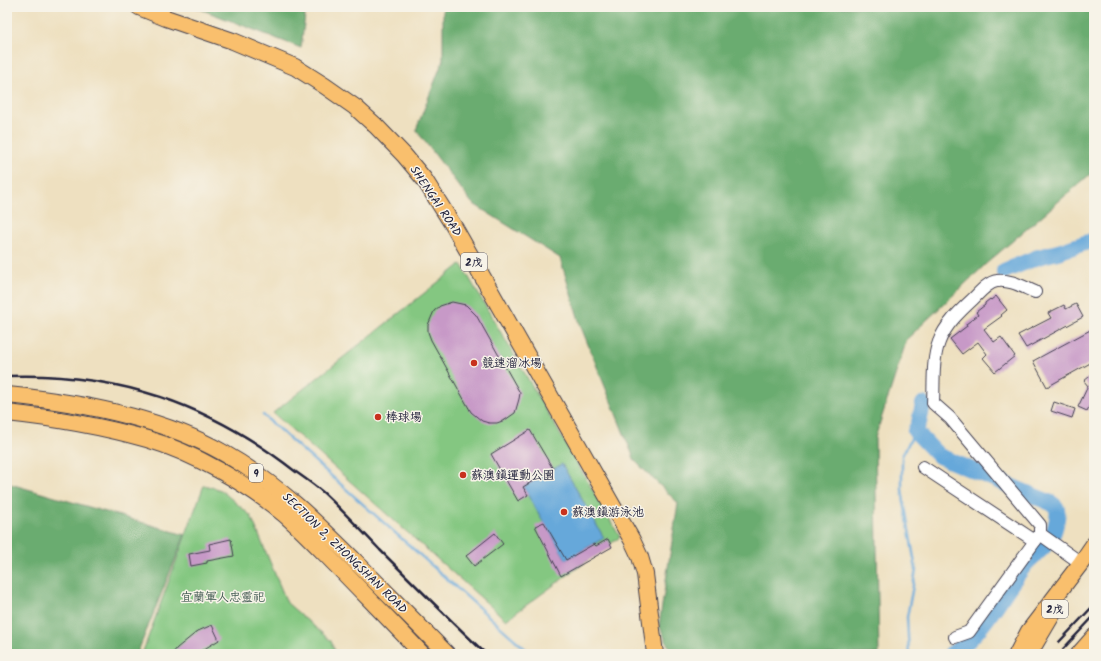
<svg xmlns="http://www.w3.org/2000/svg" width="1101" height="661" font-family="Kalam,'LXGW WenKai TC',sans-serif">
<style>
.green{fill:#84c781;stroke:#53745e}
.forest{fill:#6bac6f;stroke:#466755}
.water{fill:#66a8da;stroke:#44658a}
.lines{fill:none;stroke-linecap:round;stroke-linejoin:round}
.stream{stroke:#66a8da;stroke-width:2.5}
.river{stroke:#66a8da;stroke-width:16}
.building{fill:#c799c7}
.minor-casing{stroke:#413e4f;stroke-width:14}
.major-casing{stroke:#413e4f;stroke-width:18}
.minor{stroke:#fff;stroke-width:12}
.major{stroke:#f9bf6d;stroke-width:16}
.rail{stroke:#22223b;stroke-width:2.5}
.poi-dot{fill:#c8321e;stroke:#f7f3e8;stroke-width:1.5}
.labels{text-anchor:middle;stroke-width:3;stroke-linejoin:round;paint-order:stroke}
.shield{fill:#f7f3e8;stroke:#62616f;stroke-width:1}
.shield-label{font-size:11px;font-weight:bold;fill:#22223b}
.street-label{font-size:12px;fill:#22223b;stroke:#f7f3e8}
.poi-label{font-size:12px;fill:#22223b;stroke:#f7f3e8;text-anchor:start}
.park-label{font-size:12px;fill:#445c54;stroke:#f7f3e8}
</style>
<rect width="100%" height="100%" fill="#f7f3e8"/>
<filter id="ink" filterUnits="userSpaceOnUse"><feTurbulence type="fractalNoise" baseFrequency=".025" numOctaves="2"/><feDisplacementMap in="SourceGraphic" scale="8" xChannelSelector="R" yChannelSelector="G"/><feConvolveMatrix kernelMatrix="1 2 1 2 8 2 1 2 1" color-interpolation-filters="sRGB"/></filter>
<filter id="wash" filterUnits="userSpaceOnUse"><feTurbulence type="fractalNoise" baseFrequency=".012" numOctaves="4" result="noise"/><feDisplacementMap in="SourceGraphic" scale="16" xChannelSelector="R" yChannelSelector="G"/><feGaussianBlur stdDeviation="0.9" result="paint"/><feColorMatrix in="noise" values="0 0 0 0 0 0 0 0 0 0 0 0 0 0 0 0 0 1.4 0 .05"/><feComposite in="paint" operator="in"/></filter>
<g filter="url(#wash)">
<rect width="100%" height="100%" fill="#eee0c0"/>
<g class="green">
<path d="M461 264 620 537 506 620 273 413Z"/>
<path d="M204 485 221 490 251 516 287 603 331 641 336 654H142Z"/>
</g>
<g class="forest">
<path d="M195 7H306L301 48Z"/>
<path d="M443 7H1094V171L987 263 907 339 875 438 879 654H672L659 625 678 503 635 461 581 327 560 258 472 203 416 130 443 60Z"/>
<path d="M7 483 185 535 137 654H7Z"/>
</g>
<path class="water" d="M562 464 604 538 566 560 523 487Z"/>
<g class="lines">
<g class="stream">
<path d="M263 415 531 654"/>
<path d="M909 654 907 617 916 570 902 490V456L915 431"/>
</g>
<g class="river">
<path d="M1004 271 1038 257 1058 252 1094 240"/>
<path d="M923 404 919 423 915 431 939 456 1051 503C1053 504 1054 505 1056 507 1060 512 1055 530 1052 536 1046 549 1033 555 1025 565 1002 593 983 635 951 654"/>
</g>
</g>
<g id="blocks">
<g class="building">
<path d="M996 296 1007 310 1001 315 1002 316 984 329 994 342 1001 337 1015 356 995 372 983 358 987 354 978 342 962 354 950 339 967 326 966 324 978 315 976 312 985 305V303L990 299 991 300Z"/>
<path d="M452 302 466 305 476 315 520 393 519 399 515 413 505 420 497 423H489L482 421 471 412 431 340 428 332V325L434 311 440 306Z"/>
<path d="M1076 304 1083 317 1026 348 1018 335 1051 318 1048 313 1064 305 1066 309Z"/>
<path d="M1094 328V361L1047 387 1033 361Z"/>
<path d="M1094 373V397L1087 411 1078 407 1088 386 1084 381Z"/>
<path d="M1054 402 1075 409 1072 418 1051 411Z"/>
<path d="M530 430 553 469 523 487 528 495 518 501 491 454Z"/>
<path d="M544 522 566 560 594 544 596 546 608 539 612 547 561 576 535 526Z"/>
<path d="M495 533 503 544 474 566 466 556Z"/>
<path d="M231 539 234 556 207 561V563L191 566 189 554 210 550 209 544Z"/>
<path d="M212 625 219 640 196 654H172L177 648 198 631Z"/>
</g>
</g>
</g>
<g filter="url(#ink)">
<use href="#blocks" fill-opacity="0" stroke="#413e4f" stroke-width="1"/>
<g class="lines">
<g class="minor-casing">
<g id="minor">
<path d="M1035 292C1023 287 1010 279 997 281 988 282 979 293 973 299 960 311 945 325 939 342 932 360 934 384 933 403L950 418 1040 525V534"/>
<path d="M923 467 1035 541 1040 534"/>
<path d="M1040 534 1081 563"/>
<path d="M955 637 969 632 1035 541"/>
</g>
</g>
<g class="major-casing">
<g id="major">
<path d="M139 7 166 18 233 41 295 67 325 86 355 107 376 126 404 155 424 179 453 225 632 540 640 557 645 574 655 654"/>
<path d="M7 395C77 402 160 417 222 452 277 483 316 522 360 566 389 595 418 625 447 654"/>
<path d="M7 413C54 418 101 426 147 439 192 452 248 484 284 514 305 532 323 552 342 571 369 599 396 626 422 654"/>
<path d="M1017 654 1029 631 1081 563 1094 544"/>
<path d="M1029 654 1052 615"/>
<path d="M1079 654 1094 637"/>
</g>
</g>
<use href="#minor" class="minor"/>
<use href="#major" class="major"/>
<g class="rail">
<path d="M7 376C117 372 210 404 296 472 306 479 316 486 325 494 344 512 362 531 380 550 415 585 450 620 486 654"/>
<path d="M1059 642 1094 605"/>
<path d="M1063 649 1094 616"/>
</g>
</g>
</g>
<g class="poi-dot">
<circle cx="474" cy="363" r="4"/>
<circle cx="378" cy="417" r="4"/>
<circle cx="463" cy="475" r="4"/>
<circle cx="564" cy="512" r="4"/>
</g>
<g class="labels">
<g class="shield">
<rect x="461" y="253" width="26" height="18" rx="3"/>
<rect x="249" y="464" width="14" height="18" rx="3"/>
<rect x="1042" y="600" width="26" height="18" rx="3"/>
</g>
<g class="shield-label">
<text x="474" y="266">2戊</text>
<text x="256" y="477">9</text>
<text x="1055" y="613">2戊</text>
</g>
<g class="street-label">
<text transform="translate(436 201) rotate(56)" y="4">SHENGAI ROAD</text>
<text transform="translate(345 553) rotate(44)" y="4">SECTION 2, ZHONGSHAN ROAD</text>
</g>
<g class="poi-label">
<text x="482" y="367">競速溜冰場</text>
<text x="386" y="421">棒球場</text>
<text x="471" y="479">蘇澳鎮運動公園</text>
<text x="572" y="516">蘇澳鎮游泳池</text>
</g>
<g class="park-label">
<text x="223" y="601">宜蘭軍人忠靈祀</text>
</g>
</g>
<rect width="1101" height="661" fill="none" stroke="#f7f3e8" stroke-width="24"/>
</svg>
